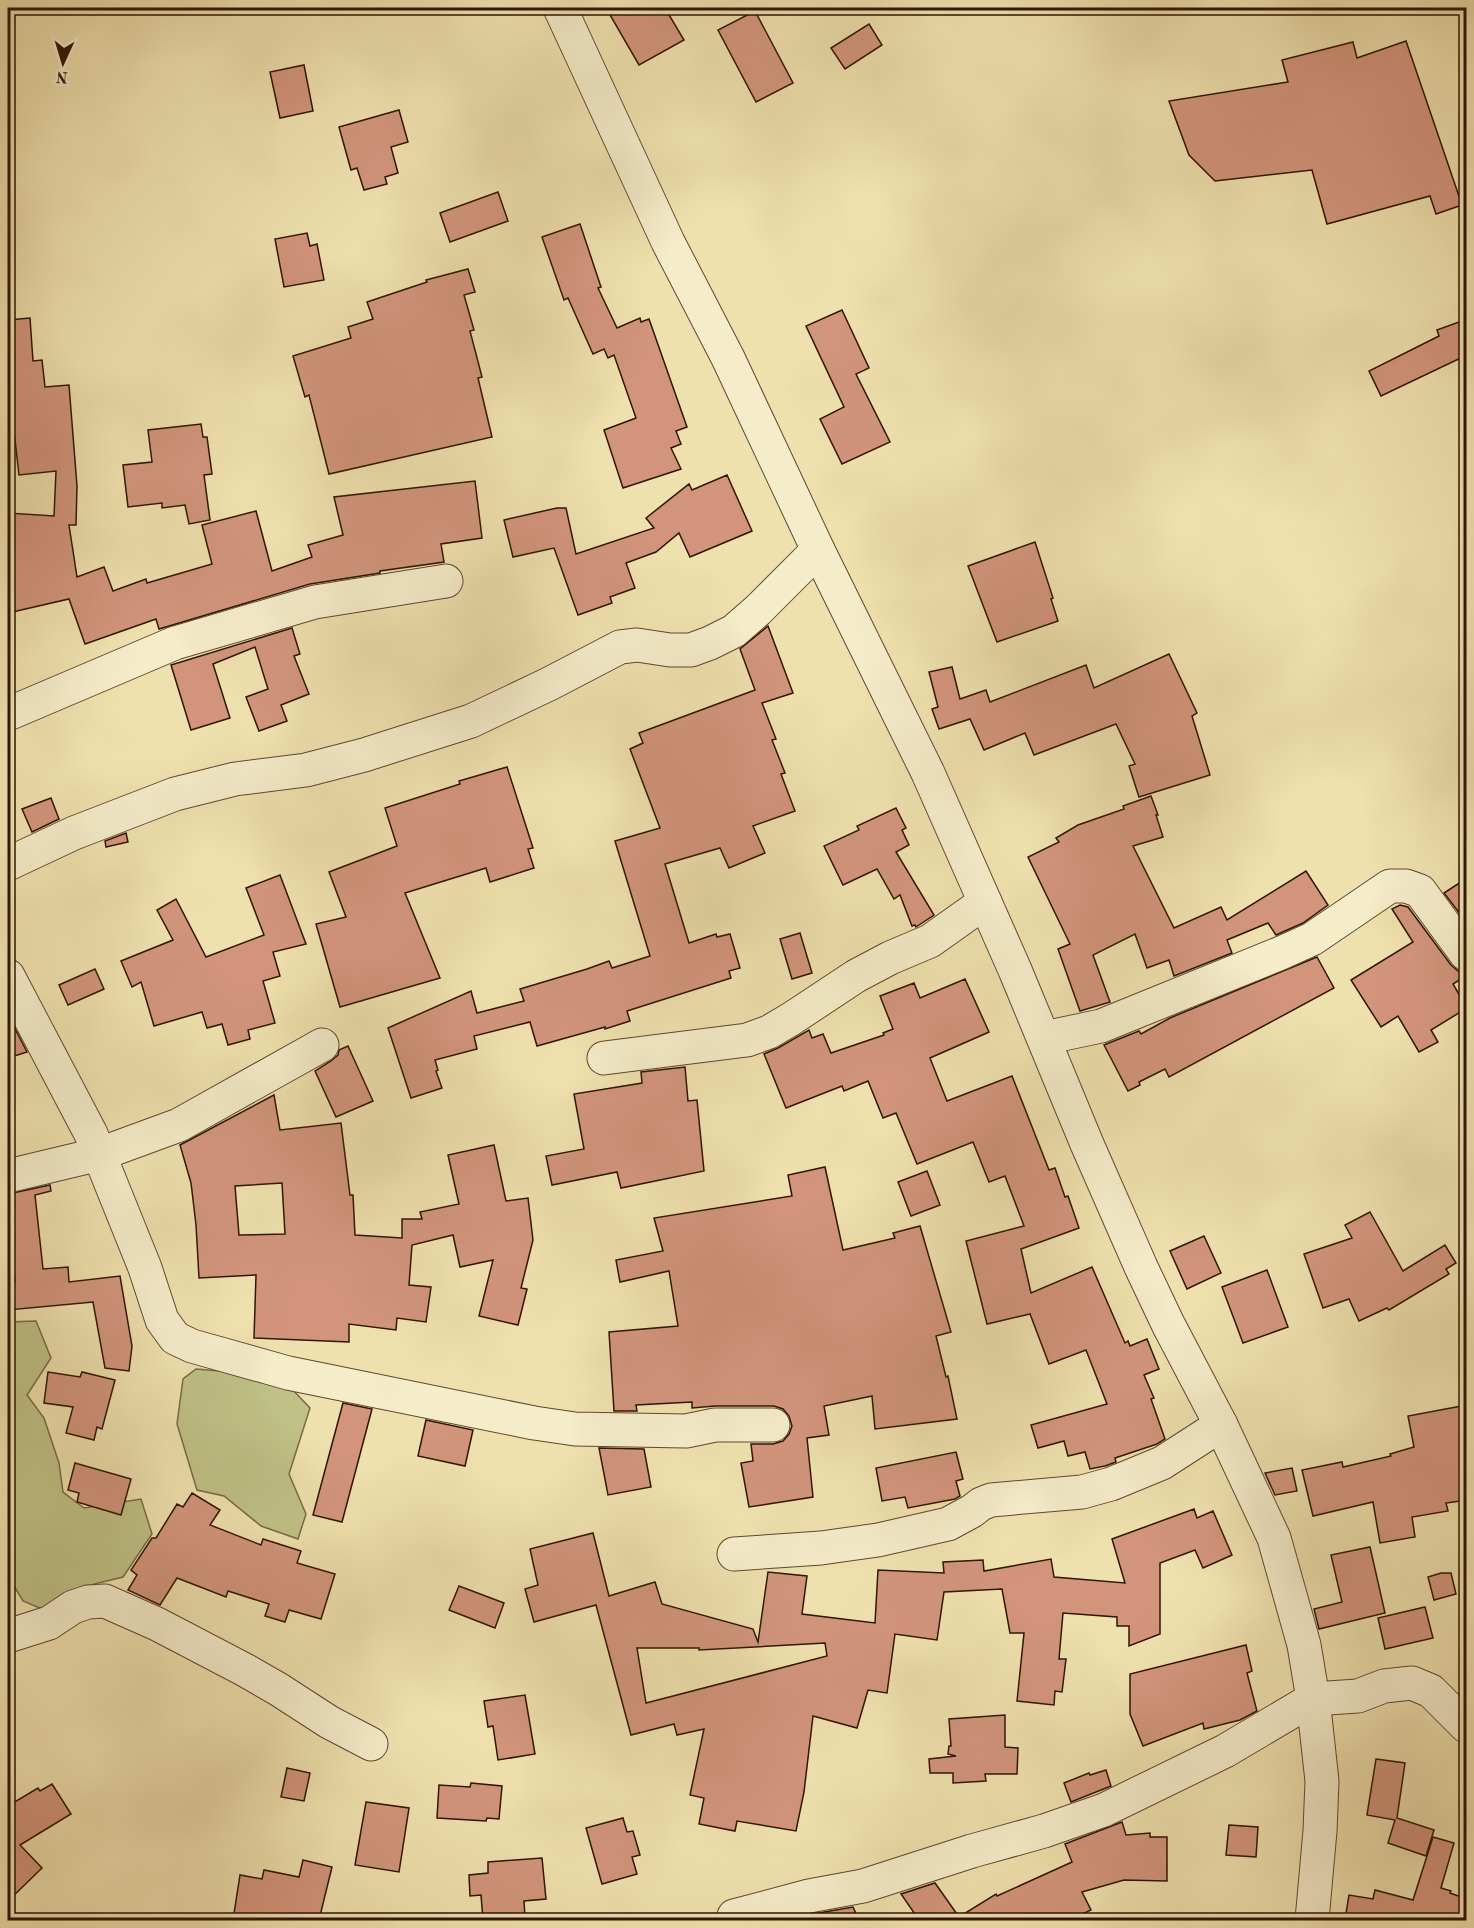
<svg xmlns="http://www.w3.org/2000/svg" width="1474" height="1928" font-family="'Old Standard TT',serif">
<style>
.green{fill:#bfc186;stroke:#766b46;stroke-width:1.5}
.building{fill:#d2957c;stroke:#2e1505;stroke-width:1.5;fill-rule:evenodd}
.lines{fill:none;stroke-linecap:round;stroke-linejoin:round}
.minor-casing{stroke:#5e482f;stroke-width:35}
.tertiary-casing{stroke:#5e482f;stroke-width:35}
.minor{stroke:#f5ecca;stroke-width:33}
.tertiary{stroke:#f5ecca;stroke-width:33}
</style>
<rect width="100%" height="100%" fill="#efe1ae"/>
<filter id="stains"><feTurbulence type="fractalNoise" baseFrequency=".00333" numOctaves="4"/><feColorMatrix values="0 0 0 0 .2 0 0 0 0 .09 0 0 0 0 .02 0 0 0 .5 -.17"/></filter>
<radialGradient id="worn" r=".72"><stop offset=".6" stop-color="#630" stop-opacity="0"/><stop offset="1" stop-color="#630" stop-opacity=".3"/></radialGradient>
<g class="green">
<path d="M36 1321 51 1358 27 1395 44 1418 59 1463 63 1492 84 1508 141 1499 152 1534 123 1577 94 1584 92 1612H49L23 1601 8 1576V1322Z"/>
<path d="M196 1369 231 1372 290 1387 310 1408 289 1474 306 1514 298 1539 261 1526 224 1496 197 1490 177 1424 183 1379Z"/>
</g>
<g class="building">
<path d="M606 8H665L684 40 639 65Z"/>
<path d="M755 11 793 83 756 102 718 30Z"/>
<path d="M869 24 882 45 845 69 831 48Z"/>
<path d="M1406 41 1462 205 1436 214 1430 196 1327 224 1312 170 1215 181 1189 155 1169 101 1288 82 1282 60 1353 42 1357 58Z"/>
<path d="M304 65 313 111 280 118 270 72Z"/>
<path d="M399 110 408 142 391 147 398 173 385 177 387 184 364 190 357 168 351 170 339 127Z"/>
<path d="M498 192 508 221 450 242 440 213Z"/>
<path d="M580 224 601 287 598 288 617 328 640 318 641 322 649 319 687 427 676 431 681 444 671 448 681 469 623 488 604 430 636 418 614 355 608 358 604 349 593 354 568 298 564 300 542 237Z"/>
<path d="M307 233 310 246 317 244 324 280 284 287 275 239Z"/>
<path d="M468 269 475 292 464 295 474 330 470 331 482 377 478 378 492 437 329 474 309 395 305 397 293 356 351 338 348 327 373 319 367 302 427 282 426 280Z"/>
<path d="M842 310 869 368 856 374 890 442 842 464 820 419 844 407 806 326Z"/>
<path d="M30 318 33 361 42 360 45 387 69 385 77 486 76 525H69L77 577 104 567 113 591 146 579 147 583 212 564 202 525 256 511 272 571 312 557 308 545 343 535 334 497 475 481 482 538 441 544 444 562 380 571V573L310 584 159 629 156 619 85 644 69 599 8 613V513L54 516 56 471 19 475 8 378V320Z"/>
<path d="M1467 319V355L1381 396 1369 371 1439 336 1437 330Z"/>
<path d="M201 424 203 437H207L212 474 204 475 210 520 189 524 185 505 162 508V503L128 507 123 465 152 462 148 430Z"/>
<path d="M727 475 752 531 690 557 679 533 656 552 626 563 635 588 610 597 612 603 578 615 554 548 513 557 504 520 557 508H566L576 554 654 528 646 518 689 484 692 490Z"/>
<path d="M1035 542 1053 598 1051 599 1058 621 997 642 968 566Z"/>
<path d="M768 626 793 693 762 703 776 739 772 740 785 773 781 774 795 811 753 826 765 853 729 868 720 848 665 864 689 943 716 934 717 937 730 934 740 968 729 971 731 978 627 1011 630 1021 605 1029V1027L537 1046 530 1022 474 1036 477 1049 435 1060 438 1070 436 1071 442 1088 411 1098 388 1028 471 991 477 1013 524 1001 520 989 587 969 609 961 612 968 650 956 615 841 660 828 630 749 643 743 639 733 755 690 740 649Z"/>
<path d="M292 628 300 654 294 656 309 694 281 705 287 721 259 731 246 697 268 689 255 647 213 664 230 718 191 730 171 665Z"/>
<path d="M1169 654 1197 713 1192 716 1210 775 1139 797 1129 766 1135 764 1116 724 1034 755 1025 733 984 750 970 719 939 729 932 709 938 707 929 672 952 667 960 699 986 690 990 702 1086 665 1094 688Z"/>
<path d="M507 767 533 848 528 849 534 868 490 882 486 868 405 893 440 978 340 1007 316 924 346 917 329 872 397 846 385 808 460 784 459 781Z"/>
<path d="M1151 796 1158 815H1156L1163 837 1133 846 1174 928 1221 907 1227 920 1306 871 1328 905 1303 923 1276 935 1268 923 1227 940 1232 953 1174 976 1169 960 1147 968 1135 934 1093 955 1110 1002 1080 1011 1058 949 1070 944 1028 857 1059 842 1056 838 1078 825 1124 809 1123 806Z"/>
<path d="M51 798 59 819 32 832 22 809Z"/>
<path d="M896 808 906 828 902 830 909 845 896 852 934 915 916 927 915 925 912 926 900 895 894 899 877 869 843 885 824 846 859 830 857 826Z"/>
<path d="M126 833 128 842 106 847 105 841Z"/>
<path d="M280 875 306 944 273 952 280 976 263 981 275 1023 248 1030 250 1039 228 1045 222 1024 207 1028 202 1012 154 1026 141 982 132 987 121 961 173 940 157 910 176 899 206 957 264 935 246 888Z"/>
<path d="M1467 878V923L1444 893Z"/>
<path d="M1400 905 1408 907 1451 965 1458 971 1467 972V975L1453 984 1467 1008 1431 1030 1438 1042 1419 1052 1398 1016 1381 1027 1351 980 1413 942 1392 909Z"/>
<path d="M800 933 812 973 792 979 780 939Z"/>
<path d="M1317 957 1334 988 1169 1077 1165 1069 1139 1082 1140 1085 1128 1091 1104 1045 1139 1031 1141 1034 1170 1018Z"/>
<path d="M95 969 104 989 68 1005 59 985Z"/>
<path d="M965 979 989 1032 930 1058 947 1101 1012 1076 1049 1170 1055 1168 1065 1197 1068 1196 1079 1228 1021 1249 1031 1293 1092 1267 1125 1343 1128 1341 1130 1346 1147 1339 1159 1369 1144 1375 1154 1398 1151 1399 1165 1439 1157 1444 1115 1458 1116 1462 1105 1466 1090 1469 1085 1452 1068 1456 1064 1441 1038 1448 1031 1425 1107 1404 1086 1350 1049 1364 1030 1314 987 1324 966 1241 1024 1226 1005 1176 989 1182 973 1142 917 1164 896 1113 883 1118 868 1081 844 1091 842 1086 786 1108 764 1054 778 1048 809 1030 812 1038 823 1034 831 1053 884 1035 883 1033 893 1029 880 996 914 983 920 998Z"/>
<path d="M8 1015 27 1052 8 1058Z"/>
<path d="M348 1046 373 1101 336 1117 315 1071 331 1061 338 1055 339 1050Z"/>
<path d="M685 1067 688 1101 697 1100 704 1171 621 1188 617 1172 552 1185 546 1156 584 1149 574 1094 642 1083 641 1072Z"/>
<path d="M274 1095 280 1130 341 1123 350 1195H353L355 1235 402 1238V1219H422L420 1212 459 1204 448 1155 494 1145 506 1201 528 1198 533 1240 521 1288 527 1289 518 1325 479 1316 493 1260 460 1267 453 1235 412 1245 409 1285 431 1287 426 1322 397 1318 396 1330 349 1324V1342L254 1338 256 1275 199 1278 196 1225 191 1183 180 1145ZM282 1183 285 1234 239 1235 235 1186Z"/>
<path d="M825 1167 843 1250 895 1238 893 1233 920 1226 951 1332 936 1336 946 1377 948 1376 957 1419 875 1429 872 1396 824 1406 829 1435 807 1438 813 1497 749 1507 741 1463 753 1461 751 1444H773L783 1441 789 1434 792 1426 789 1416 783 1409 774 1406H715L692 1408V1402L636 1405 637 1411H614L609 1332 678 1326 669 1271 620 1282 616 1260 663 1251 654 1218 792 1196 788 1175Z"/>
<path d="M927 1171 940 1205 911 1216 898 1182Z"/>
<path d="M50 1185 51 1191 35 1195 43 1269 68 1267 69 1282 120 1276 132 1346 129 1371 105 1368 93 1302 8 1310V1281H15L8 1225V1194Z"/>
<path d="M1370 1212 1403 1271 1445 1245 1456 1263 1446 1269 1449 1274 1389 1310 1387 1308 1359 1321 1349 1299 1323 1308 1304 1254 1352 1238 1345 1225Z"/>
<path d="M1204 1236 1221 1273 1187 1289 1170 1251Z"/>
<path d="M1267 1270 1288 1327 1243 1343 1222 1287Z"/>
<path d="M48 1372 80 1377 82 1372 115 1380 102 1429 97 1427 94 1440 66 1433 73 1407 44 1403Z"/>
<path d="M343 1403 372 1409 342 1522 313 1515Z"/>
<path d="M1467 1405V1500L1446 1503 1448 1511 1412 1517 1415 1537 1380 1543 1373 1502 1313 1516 1302 1470 1342 1462 1343 1467 1391 1456 1390 1454 1414 1447 1408 1416Z"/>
<path d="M426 1420 473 1430 465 1466 418 1456Z"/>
<path d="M599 1448 644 1449 651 1487 608 1495Z"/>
<path d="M956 1452 963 1479 956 1481 960 1496 955 1499 908 1508 905 1497 882 1501 876 1468Z"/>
<path d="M75 1463 131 1479 121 1515 77 1502 79 1493 68 1490Z"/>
<path d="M1292 1468 1297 1491 1275 1495 1265 1473Z"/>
<path d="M192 1493 220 1510 210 1525 261 1545 263 1539 301 1551 297 1563 335 1574 321 1619 289 1610 285 1622 265 1616 269 1604 228 1591 226 1597 177 1578 160 1605 128 1590 137 1575 131 1570 152 1538H156L177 1504 183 1507Z"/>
<path d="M1194 1509 1197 1518 1213 1511 1232 1555 1203 1568 1195 1550 1160 1563V1634L1129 1646V1626H1117V1617L1063 1613 1059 1659H1066L1062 1692 1055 1691 1054 1705 1017 1701 1024 1633H1010L1002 1589 944 1592 937 1640 895 1634 887 1693 868 1690 857 1728 813 1716 804 1792 796 1831 737 1821 735 1831 699 1824 704 1798 690 1795 704 1729 677 1735 674 1724 631 1735 596 1605 534 1622 525 1589 538 1585 530 1549 593 1533 609 1596 655 1582 662 1604 753 1629 758 1642 768 1572 807 1576 802 1614 875 1623 878 1570 944 1573 943 1562 983 1560 984 1571 1051 1559 1054 1577 1125 1583 1112 1539ZM825 1643 827 1656 646 1703 637 1648H699V1650Z"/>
<path d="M1370 1547 1385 1613 1319 1629 1314 1609 1342 1602 1331 1555Z"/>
<path d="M1441 1573H1451L1456 1594 1434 1600 1428 1577Z"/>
<path d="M459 1586 504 1603 495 1628 449 1610Z"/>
<path d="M1425 1607 1433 1638 1385 1649 1378 1618Z"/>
<path d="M1246 1645 1252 1671 1247 1673 1257 1711 1240 1720 1204 1729 1203 1723 1143 1746 1130 1714V1674Z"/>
<path d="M525 1695 535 1754 498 1760 493 1726 488 1727 484 1701Z"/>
<path d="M1005 1715V1747L1018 1748 1017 1774H985L986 1781 953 1783V1773H930L929 1759 956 1756 948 1754 949 1746H951L949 1719Z"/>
<path d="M1376 1759 1405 1763 1397 1818 1434 1830 1426 1856 1388 1843 1395 1820 1367 1815Z"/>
<path d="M287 1768 310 1773 304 1801 281 1797Z"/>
<path d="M1106 1770 1111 1786 1071 1802 1064 1783 1089 1773 1090 1775Z"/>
<path d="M471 1783 502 1786 499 1819 487 1818 486 1821 437 1818 439 1785 470 1787Z"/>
<path d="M52 1784 71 1814 20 1845 42 1868 8 1901V1806L38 1788 40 1791Z"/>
<path d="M366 1802 409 1808 399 1872 355 1865Z"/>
<path d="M623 1818 627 1832 633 1831 640 1855 632 1857 637 1874 602 1884 586 1828Z"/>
<path d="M1122 1822 1126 1835 1150 1833V1837H1167V1881L1124 1880 1082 1892 1091 1910 1070 1920H919L901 1894 935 1883 959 1917 996 1894 997 1896 1072 1862 1065 1844Z"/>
<path d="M1229 1825 1258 1827 1256 1857 1226 1855Z"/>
<path d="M1433 1837 1454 1843 1441 1888 1451 1891 1450 1893 1467 1899V1920H1345L1349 1895 1373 1899 1375 1890 1413 1900Z"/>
<path d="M542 1858 546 1899 524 1901 525 1918 483 1920 481 1895 470 1896 469 1875 488 1873V1862Z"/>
<path d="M303 1860 332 1867 319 1920H233L240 1875 262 1879 264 1870 299 1877Z"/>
<path d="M853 1907 859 1920H790L813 1914Z"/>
</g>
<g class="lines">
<g class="minor-casing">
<g id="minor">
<path d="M8 714 175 643 315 602 446 581"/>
<path d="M8 864 74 833 175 794 235 779 306 770 364 755 471 721 549 684 620 647 637 645 670 650H691L710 643 734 631 758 610 818 550"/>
<path d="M8 976 91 1134 145 1268 162 1320 175 1338 192 1346 288 1373 534 1423 575 1429 686 1431 715 1425H773"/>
<path d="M1044 1038 1101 1026 1281 953 1312 939 1390 886H1406L1420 891 1466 954"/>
<path d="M604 1058 747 1040 769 1032 791 1019 856 976 890 958 930 941 985 902"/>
<path d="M8 1176 100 1154 179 1125 322 1045"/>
<path d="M734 1554 821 1548 878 1540 948 1524 972 1511 981 1504 991 1500 1082 1492 1111 1484 1162 1463 1221 1425"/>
<path d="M8 1636 49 1623 73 1607 88 1602 105 1601 157 1624 245 1670 278 1689 329 1722 371 1744"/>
<path d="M734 1920V1916L809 1896 863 1886 972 1851 1044 1831 1104 1810 1225 1751 1313 1699 1358 1696 1384 1686 1412 1683 1431 1691 1466 1726"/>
</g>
</g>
<g class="tertiary-casing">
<path id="tertiary" d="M560 8 668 242 728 358 818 550 928 773 1015 970 1087 1144 1141 1267 1168 1324 1221 1425 1274 1538 1304 1645 1313 1699 1322 1781 1320 1831 1312 1920"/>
</g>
<use href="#minor" class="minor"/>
<use href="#tertiary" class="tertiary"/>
</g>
<rect width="1474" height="1928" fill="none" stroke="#efe1ae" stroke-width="30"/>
<rect x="9" y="9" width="1456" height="1910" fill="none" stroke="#2e1505" stroke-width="3"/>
<rect x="15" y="15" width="1444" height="1898" fill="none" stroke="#2e1505" stroke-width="1.5"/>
<g transform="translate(63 63) rotate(184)" stroke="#f5ecca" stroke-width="4.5" paint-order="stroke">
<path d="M0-4.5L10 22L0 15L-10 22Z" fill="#2e1505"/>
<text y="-9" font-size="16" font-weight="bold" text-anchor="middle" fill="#2e1505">N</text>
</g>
<rect width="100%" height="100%" filter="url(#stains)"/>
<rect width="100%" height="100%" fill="url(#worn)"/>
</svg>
